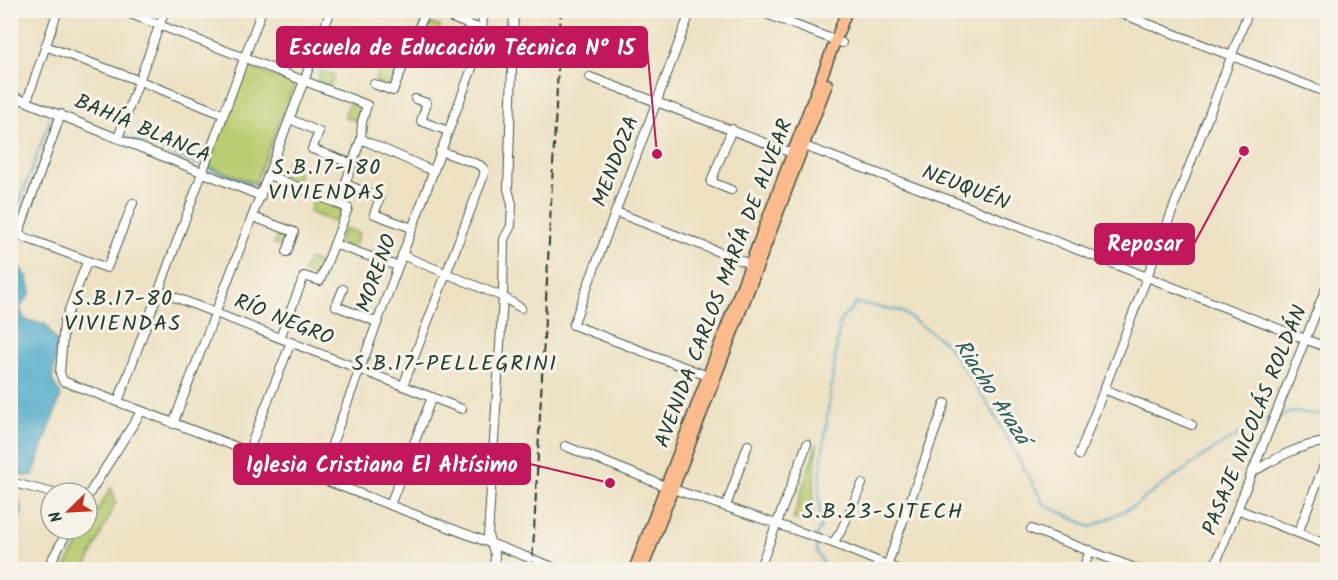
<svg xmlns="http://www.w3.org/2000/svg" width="1338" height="580" font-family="Kalam,sans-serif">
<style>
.green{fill:#b8cd71;stroke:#6c8552;stroke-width:1.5}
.water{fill:#49a8c8;stroke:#34727e;stroke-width:1.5}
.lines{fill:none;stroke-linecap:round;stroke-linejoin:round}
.stream{stroke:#49a8c8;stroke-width:2}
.minor-casing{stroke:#3e5649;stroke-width:10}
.major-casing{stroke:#3e5649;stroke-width:13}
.minor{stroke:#fff;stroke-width:8}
.major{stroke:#fbbb8d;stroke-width:10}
.rail{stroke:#1f3d34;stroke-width:2;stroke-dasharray:9 4.5;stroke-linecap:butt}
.labels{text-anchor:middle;stroke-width:6;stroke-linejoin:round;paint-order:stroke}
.street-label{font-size:21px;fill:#1f3d34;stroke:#f7f3e8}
.neighbourhood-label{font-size:22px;letter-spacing:1.5px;fill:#1f3d34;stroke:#f7f3e8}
.water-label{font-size:22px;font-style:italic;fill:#2c5d60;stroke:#f7f3e8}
.leader{fill:none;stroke:#c2185b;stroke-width:2}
.callout-dot{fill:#c2185b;stroke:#f7f3e8;stroke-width:2}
.callout{fill:#c2185b;stroke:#c2185b;stroke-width:2}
.callout-label{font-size:22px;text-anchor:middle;font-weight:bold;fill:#fff}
</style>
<rect width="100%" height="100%" fill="#f7f3e8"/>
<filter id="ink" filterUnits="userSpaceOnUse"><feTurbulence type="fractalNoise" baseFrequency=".0167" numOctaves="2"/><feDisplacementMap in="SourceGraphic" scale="12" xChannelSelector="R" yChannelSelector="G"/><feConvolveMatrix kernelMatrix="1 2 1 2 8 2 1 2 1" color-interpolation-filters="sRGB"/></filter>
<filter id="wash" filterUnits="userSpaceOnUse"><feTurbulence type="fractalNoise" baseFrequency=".008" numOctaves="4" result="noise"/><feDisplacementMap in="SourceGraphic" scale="24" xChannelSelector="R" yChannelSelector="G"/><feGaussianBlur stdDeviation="1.35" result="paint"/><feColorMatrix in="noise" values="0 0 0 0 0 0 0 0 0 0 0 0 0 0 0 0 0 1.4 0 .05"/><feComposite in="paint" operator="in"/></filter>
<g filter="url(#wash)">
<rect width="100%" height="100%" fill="#ede1c2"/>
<g class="green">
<path d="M424 21 440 27 428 60 413 55Z"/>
<path d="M245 65 294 85 255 183 207 166Z"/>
<path d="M380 68 396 74 391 87 375 81Z"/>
<path d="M321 71 334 76 330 86 317 81Z"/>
<path d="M349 103 362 107 357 121 344 117Z"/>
<path d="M287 161 302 167 296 182 281 177Z"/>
<path d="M314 199 342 209 337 223 309 212Z"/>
<path d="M343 228 359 233 354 248 338 243Z"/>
<path d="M281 229 292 233 286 249 274 244Z"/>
<path d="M309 259 324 266 319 279 303 272Z"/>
<path d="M817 443 811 522 793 519Z"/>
<path d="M111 488 116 501 85 569H64Z"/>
</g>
<g class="water">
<path d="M10 254 28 278 31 292 20 308 25 320 45 324 58 344 52 380 61 395 33 475 26 476 11 472Z"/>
<path d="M11 496 18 499 22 513 11 531Z"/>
</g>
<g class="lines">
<g class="stream">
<path d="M126 137 198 165"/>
<path d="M208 168 255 186 261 183"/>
<path d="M10 228 51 117"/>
<path d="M1277 417 1293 412 1328 415"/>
<path d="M827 570 817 552 816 536 821 527 819 498 822 458 840 321 857 303 901 311 947 344 991 409 1044 504 1091 527 1132 507 1212 450 1260 422 1272 418"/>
</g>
</g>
</g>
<g filter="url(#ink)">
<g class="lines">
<g class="minor-casing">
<g id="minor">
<path d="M120 10 367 105 362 122 361 139 338 204 348 208 320 281 304 276 280 338"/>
<path d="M431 10 483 30"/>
<path d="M691 10 573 325 713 378"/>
<path d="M756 10 842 43"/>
<path d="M1112 10 1328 93"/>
<path d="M45 46 140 81 222 114"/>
<path d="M590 77 792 153 804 146 971 208 1328 348"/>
<path d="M374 84 393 91 426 10"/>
<path d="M10 95 261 196"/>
<path d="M415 99 427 103 421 121 448 131"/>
<path d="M27 101 58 10"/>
<path d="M61 114 18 235 107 268 133 203"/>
<path d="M290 119 319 132 312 149 353 164"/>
<path d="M118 138 165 10"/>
<path d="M361 139 433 171"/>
<path d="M269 175 338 204"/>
<path d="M345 184 380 198 374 214 412 228"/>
<path d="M731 190 711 182 732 129"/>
<path d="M616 212 755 266"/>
<path d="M253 217 294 232 287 252"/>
<path d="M334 244 397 266"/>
<path d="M402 255 503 297 521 308"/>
<path d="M87 262 64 323 60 373 63 381 561 570"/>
<path d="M343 289 336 306 377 322"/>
<path d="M159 291 462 409"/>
<path d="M403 386 484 175V169L480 165 440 151"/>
<path d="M1104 389 1192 425"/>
<path d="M118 402 262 10"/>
<path d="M173 424 331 10"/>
<path d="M565 446 667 487 833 543 899 570"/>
<path d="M248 452 291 342"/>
<path d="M1079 455 1249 10"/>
<path d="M1251 473C1273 460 1301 443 1328 442"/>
<path d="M319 479 482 41 483 10"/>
<path d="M10 482 53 493"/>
<path d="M87 497 141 412"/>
<path d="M390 505 432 397"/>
<path d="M726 506 748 445"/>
<path d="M1237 509 1328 545"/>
<path d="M1031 529 1140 570"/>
<path d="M1298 533 1328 455"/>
<path d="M833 543 841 531 862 484"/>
<path d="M886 569 945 403"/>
<path d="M46 570 69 529"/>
<path d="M494 570 495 554 488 536 503 297 504 239 511 226 512 204 508 189 514 10"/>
<path d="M759 570 807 444"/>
<path d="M1083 570 1090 550"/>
<path d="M1213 570 1328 283"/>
</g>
</g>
<g class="major-casing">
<g id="major">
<path d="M634 570 847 10"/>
<path d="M642 570 827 84"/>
</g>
</g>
<use href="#minor" class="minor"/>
<use href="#major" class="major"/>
<path class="rail" d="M532 570 561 10"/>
</g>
</g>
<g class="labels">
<g class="street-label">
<text transform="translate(143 128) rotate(23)" y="7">BAHÍA BLANCA</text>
<text transform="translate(615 161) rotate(-69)" y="7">MENDOZA</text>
<text transform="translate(966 187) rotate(21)" y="7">NEUQUÉN</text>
<text transform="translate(376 273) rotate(-70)" y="7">MORENO</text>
<text transform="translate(723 283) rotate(-69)" y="7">AVENIDA CARLOS MARÍA DE ALVEAR</text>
<text transform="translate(284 319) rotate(22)" y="7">RÍO NEGRO</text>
<text transform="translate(1254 420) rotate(-68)" y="7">PASAJE NICOLÁS ROLDÁN</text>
</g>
<g class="neighbourhood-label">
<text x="327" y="174">S.B.17-180<tspan x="327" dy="25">VIVIENDAS</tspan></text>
<text x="123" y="305">S.B.17-80<tspan x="123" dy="25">VIVIENDAS</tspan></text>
<text x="455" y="370">S.B.17-PELLEGRINI</text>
<text x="883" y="518">S.B.23-SITECH</text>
</g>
<g class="water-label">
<text transform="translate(993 391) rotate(57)" y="8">Riacho Arazá</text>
</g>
</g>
<path class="leader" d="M657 154L647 47M1244 151L1194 244M610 483L530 464"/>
<g class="callout-dot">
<circle cx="657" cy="154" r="6"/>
<circle cx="1244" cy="151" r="6"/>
<circle cx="610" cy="483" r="6"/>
</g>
<g class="callout">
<rect x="277" y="27" width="370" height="40" rx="6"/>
<rect x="1095" y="224" width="99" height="40" rx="6"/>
<rect x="234" y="444" width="296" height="40" rx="6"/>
</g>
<g class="callout-label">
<text x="462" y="55">Escuela de Educación Técnica N° 15</text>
<text x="1145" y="251">Reposar</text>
<text x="382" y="472">Iglesia Cristiana El Altísimo</text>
</g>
<rect width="1338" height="580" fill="none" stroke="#f7f3e8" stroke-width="36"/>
<g transform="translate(69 511) rotate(246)"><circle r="28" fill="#f7f3e8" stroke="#a1aaa0" stroke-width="1.5"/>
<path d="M0-4.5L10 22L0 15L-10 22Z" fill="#c8321e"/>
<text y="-9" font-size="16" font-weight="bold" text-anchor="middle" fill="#1f3d34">N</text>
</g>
</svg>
